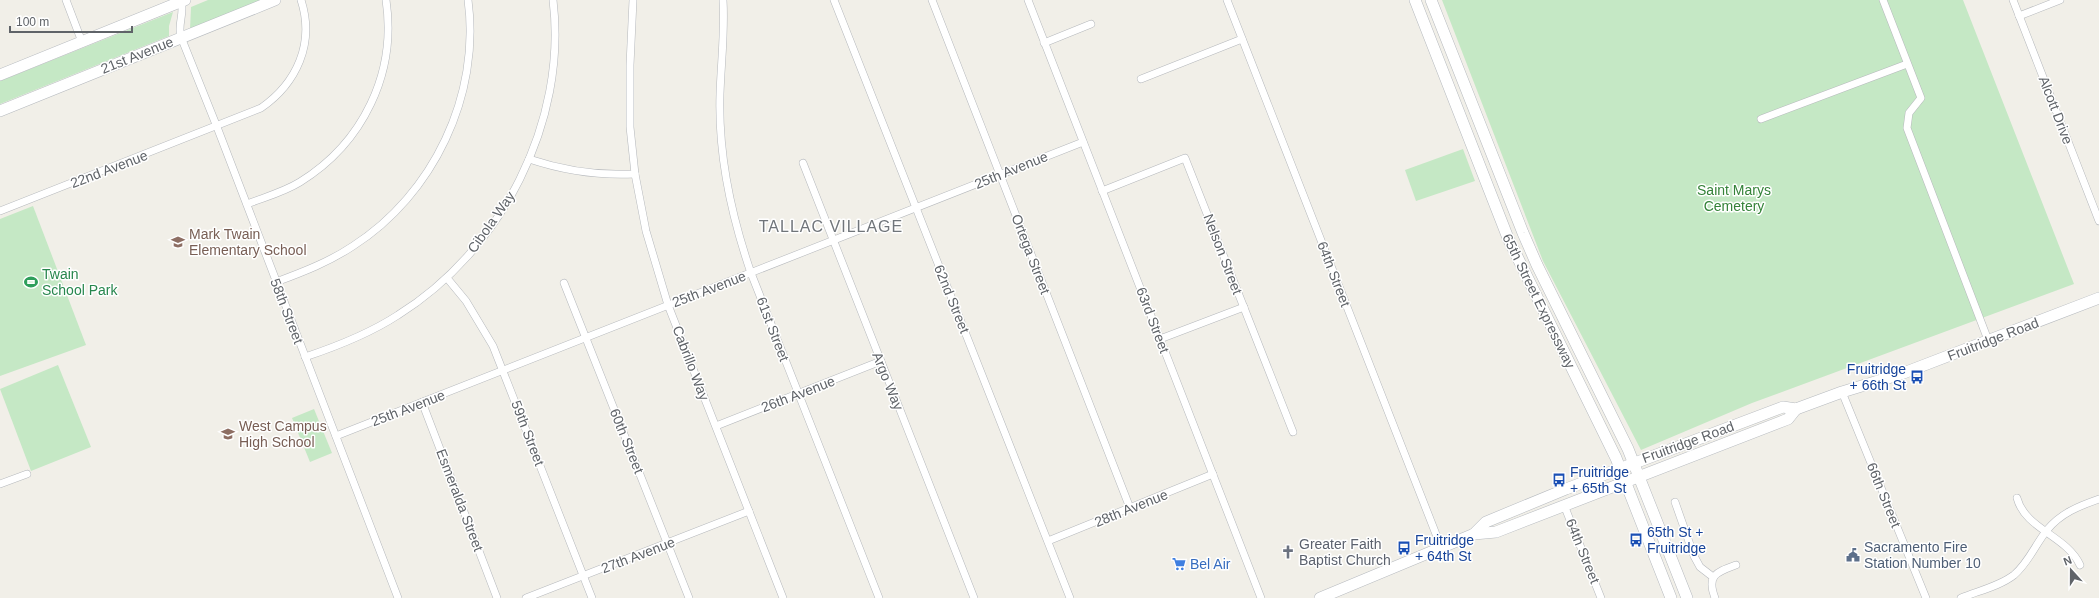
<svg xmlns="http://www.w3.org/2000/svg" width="2099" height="598" font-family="Arial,sans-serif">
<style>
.green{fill:#c5e8c5}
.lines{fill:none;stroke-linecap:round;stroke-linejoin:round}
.street-casing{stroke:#b5b8bc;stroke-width:8}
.secondary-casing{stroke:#b6babf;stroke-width:12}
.street{stroke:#fff;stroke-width:7}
.secondary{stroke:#fff;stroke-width:11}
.labels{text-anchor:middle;stroke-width:3;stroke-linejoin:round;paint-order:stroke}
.street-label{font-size:14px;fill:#5f6368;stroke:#fff}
.park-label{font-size:14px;fill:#348238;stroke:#fff}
.education-label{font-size:14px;fill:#785e54;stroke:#fff;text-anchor:start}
.leisure-label{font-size:14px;fill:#27864d;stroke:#fff;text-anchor:start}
.transit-label{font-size:14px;fill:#164399;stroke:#fff;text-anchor:start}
.worship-label{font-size:14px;fill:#5b616d;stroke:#fff;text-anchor:start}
.service-label{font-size:14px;fill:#4e5e75;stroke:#fff;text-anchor:start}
.shop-label{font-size:14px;fill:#366cbe;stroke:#fff;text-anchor:start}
.quarter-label{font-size:16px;letter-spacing:1px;fill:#70757a;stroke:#fff}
</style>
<rect width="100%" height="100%" fill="#f1efe8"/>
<g class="green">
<path d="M208 0H265L190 30 191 7Z"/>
<path d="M1442 0H1963L2074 284 1752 403 1641 450 1543 261Z"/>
<path d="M173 12 169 26V36L0 104V81Z"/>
<path d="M1463 149 1475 181 1416 201 1405 170Z"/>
<path d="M33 206 86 345 0 376V219Z"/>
<path d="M58 365 91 447 31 471 0 389Z"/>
<path d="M314 409 332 453 310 462 292 418Z"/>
</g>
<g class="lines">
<g class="street-casing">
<g id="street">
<path d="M66 0 82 42"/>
<path d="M181 0C185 13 177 25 181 37L217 127 398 598"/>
<path d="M633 0 630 65V127L635 174 646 231 668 305 783 598"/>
<path d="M723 0C725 31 721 63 720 94 718 155 731 215 751 273L879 598"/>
<path d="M834 0 1070 598"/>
<path d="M932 0 1130 508"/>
<path d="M1028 0 1261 598"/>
<path d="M1227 0 1441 547"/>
<path d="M1883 0 1921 98 1909 113 1907 128 1988 340"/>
<path d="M2013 0 2099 221"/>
<path d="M2019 16 2060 0"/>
<path d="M1044 43 1091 24"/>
<path d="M1141 79 1242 39"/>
<path d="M1761 119 1907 64"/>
<path d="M529 159C565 171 597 176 635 174"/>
<path d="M803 163 974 598"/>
<path d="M1102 191 1185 158 1293 432"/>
<path d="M247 204C265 197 284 192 300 182 363 143 397 73 386 0"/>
<path d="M0 211 261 108C297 83 315 43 301 0"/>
<path d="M447 278 466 301 493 346 592 598"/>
<path d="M276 282C303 272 329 262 353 246 433 195 481 95 468 0"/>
<path d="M564 283 689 598"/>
<path d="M1160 339 1244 307"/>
<path d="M305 357C338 346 369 334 398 315 501 251 568 122 553 0"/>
<path d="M1842 392 1926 598"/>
<path d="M422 402 497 598"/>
<path d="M716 426 881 361"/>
<path d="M336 436 1083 142"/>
<path d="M0 484 27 474"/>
<path d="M2017 498C2025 529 2067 536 2080 565"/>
<path d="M1675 502 1694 556 1700 567 1713 577"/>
<path d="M1564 505 1601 598"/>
<path d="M1048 541 1213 474"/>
<path d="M526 598 749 511"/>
<path d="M1715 598C1706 575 1717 572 1736 565"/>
<path d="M1961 598C1978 591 2000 586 2014 575 2029 562 2035 545 2047 530 2061 513 2079 506 2099 499"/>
</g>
</g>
<g class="secondary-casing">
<g id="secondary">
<path d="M1415 0 1508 238 1616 458 1671 598"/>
<path d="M1431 0 1523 233 1537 265 1628 449 1687 598"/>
<path d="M0 75 185 0"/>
<path d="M0 111 275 0"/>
<path d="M1474 534 1486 522 1566 489 1783 407 1796 409 1842 392 1901 374 2099 298"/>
<path d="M1320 598 1474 534 1496 532 1788 419 1796 409"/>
</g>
</g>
<use href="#street" class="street"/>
<use href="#secondary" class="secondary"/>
</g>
<defs>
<g id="school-bare" transform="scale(1.08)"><path d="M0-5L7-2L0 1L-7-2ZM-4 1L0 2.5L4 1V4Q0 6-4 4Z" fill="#8d6e63" stroke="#fff" stroke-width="2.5" paint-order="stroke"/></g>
<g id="stadium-bare" transform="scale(1.08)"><path d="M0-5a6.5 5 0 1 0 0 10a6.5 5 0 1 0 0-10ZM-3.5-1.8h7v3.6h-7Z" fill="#2e9e5b" stroke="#fff" stroke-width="2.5" paint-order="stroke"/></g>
<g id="bus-bare" transform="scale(1.08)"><path d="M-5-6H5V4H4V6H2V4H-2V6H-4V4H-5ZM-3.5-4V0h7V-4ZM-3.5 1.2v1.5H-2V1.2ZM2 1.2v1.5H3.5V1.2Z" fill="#1a4fb4" stroke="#fff" stroke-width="2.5" paint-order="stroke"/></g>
<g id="church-bare" transform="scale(1.08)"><path d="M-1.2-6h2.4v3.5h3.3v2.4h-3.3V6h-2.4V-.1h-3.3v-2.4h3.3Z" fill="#6b7280" stroke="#fff" stroke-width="2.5" paint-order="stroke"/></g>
<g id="civic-bare" transform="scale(1.08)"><path d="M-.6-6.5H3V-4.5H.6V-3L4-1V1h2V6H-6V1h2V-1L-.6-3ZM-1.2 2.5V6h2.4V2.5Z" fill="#5c6f8a" stroke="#fff" stroke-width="2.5" paint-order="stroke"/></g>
<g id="supermarket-bare" transform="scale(1.08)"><path d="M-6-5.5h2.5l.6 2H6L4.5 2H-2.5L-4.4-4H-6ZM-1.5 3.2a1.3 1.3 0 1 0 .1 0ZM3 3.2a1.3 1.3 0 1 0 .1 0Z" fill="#3f7fe0" stroke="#fff" stroke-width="2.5" paint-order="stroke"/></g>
</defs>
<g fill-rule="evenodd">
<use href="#school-bare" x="178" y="242"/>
<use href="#stadium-bare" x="31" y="282"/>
<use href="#bus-bare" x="1917" y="377"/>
<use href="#school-bare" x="228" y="434"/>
<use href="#bus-bare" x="1559" y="480"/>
<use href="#bus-bare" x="1636" y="540"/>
<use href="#bus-bare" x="1404" y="548"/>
<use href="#church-bare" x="1288" y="552"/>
<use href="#civic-bare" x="1853" y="555"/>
<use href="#supermarket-bare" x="1179" y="564"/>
</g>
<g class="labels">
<g class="street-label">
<text transform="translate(137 55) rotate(-22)" y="5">21st Avenue</text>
<text transform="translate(2056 110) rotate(69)" y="5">Alcott Drive</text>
<text transform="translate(109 169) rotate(-21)" y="5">22nd Avenue</text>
<text transform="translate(1011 170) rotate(-22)" y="5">25th Avenue</text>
<text transform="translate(491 222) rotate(-55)" y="5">Cibola Way</text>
<text transform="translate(1031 254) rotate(69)" y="5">Ortega Street</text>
<text transform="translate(1223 254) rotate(69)" y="5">Nelson Street</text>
<text transform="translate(1334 274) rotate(69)" y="5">64th Street</text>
<text transform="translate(709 289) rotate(-21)" y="5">25th Avenue</text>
<text transform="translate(952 299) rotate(68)" y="5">62nd Street</text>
<text transform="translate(1539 301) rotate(64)" y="5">65th Street Expressway</text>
<text transform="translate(287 311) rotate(69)" y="5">58th Street</text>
<text transform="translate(1153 320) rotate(69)" y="5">63rd Street</text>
<text transform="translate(773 329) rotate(69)" y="5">61st Street</text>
<text transform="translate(1993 339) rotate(-21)" y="5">Fruitridge Road</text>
<text transform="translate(691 363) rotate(69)" y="5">Cabrillo Way</text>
<text transform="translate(888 381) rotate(68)" y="5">Argo Way</text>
<text transform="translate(798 394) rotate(-21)" y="5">26th Avenue</text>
<text transform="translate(408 408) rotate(-21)" y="5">25th Avenue</text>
<text transform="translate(528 433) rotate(69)" y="5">59th Street</text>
<text transform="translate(627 441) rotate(68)" y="5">60th Street</text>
<text transform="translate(1688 442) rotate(-20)" y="5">Fruitridge Road</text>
<text transform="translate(1884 495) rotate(68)" y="5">66th Street</text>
<text transform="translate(460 500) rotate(69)" y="5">Esmeralda Street</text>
<text transform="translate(1131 508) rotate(-22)" y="5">28th Avenue</text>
<text transform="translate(1583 551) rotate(68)" y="5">64th Street</text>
<text transform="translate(638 555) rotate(-21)" y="5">27th Avenue</text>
</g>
<g class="park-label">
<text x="1734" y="195">Saint Marys<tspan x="1734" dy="16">Cemetery</tspan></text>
</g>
<g class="education-label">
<text x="189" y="239">Mark Twain<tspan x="189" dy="16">Elementary School</tspan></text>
<text x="239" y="431">West Campus<tspan x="239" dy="16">High School</tspan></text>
</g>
<g class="leisure-label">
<text x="42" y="279">Twain<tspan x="42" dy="16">School Park</tspan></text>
</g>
<g class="transit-label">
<text x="1906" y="374" text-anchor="end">Fruitridge<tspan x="1906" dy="16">+ 66th St</tspan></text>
<text x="1570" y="477">Fruitridge<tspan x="1570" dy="16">+ 65th St</tspan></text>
<text x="1647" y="537">65th St +<tspan x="1647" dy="16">Fruitridge</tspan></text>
<text x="1415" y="545">Fruitridge<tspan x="1415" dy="16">+ 64th St</tspan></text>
</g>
<g class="worship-label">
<text x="1299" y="549">Greater Faith<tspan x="1299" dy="16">Baptist Church</tspan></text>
</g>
<g class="service-label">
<text x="1864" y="552">Sacramento Fire<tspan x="1864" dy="16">Station Number 10</tspan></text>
</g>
<g class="shop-label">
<text x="1190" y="569">Bel Air</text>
</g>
<g class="quarter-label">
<text x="831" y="232">TALLAC VILLAGE</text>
</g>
</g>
<g transform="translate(2071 570) rotate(339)" stroke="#ffffff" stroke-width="3" paint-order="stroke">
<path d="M0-3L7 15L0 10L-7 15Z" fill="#5f6368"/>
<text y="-6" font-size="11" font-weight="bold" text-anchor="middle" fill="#5f6368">N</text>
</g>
<path d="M10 26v6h122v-6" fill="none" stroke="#5f6368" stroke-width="2"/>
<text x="16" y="26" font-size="12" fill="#5f6368" stroke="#ffffff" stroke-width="3" paint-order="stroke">100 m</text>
</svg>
